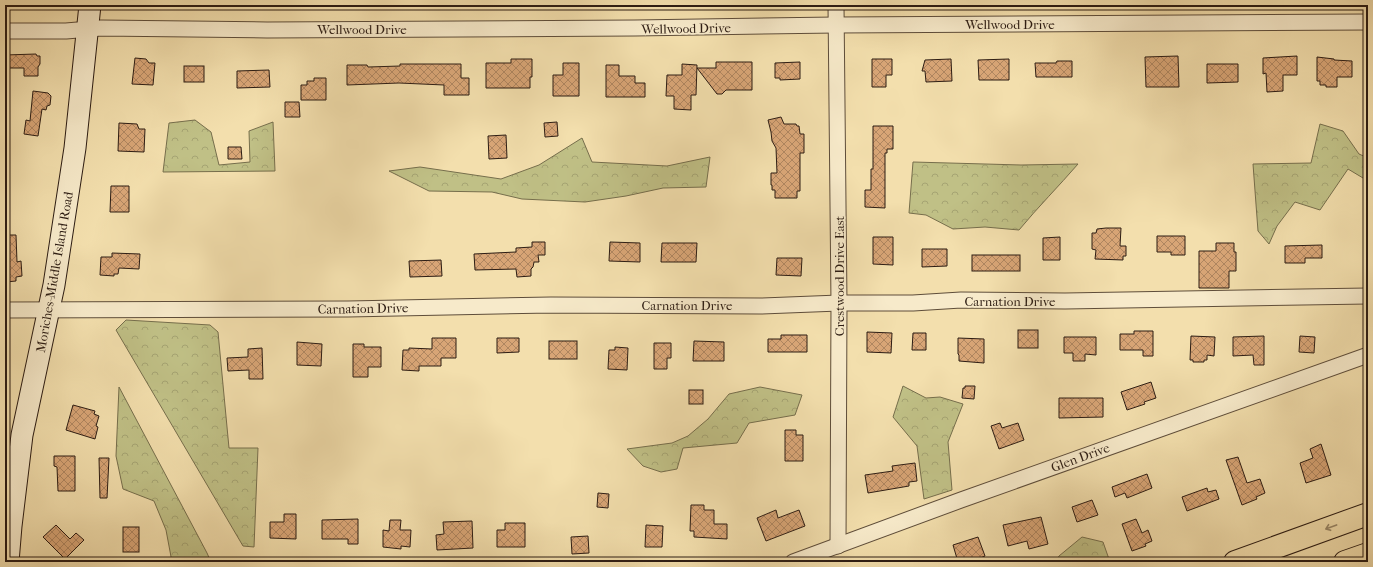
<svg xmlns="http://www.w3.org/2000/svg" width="1373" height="567" font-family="'IM FELL French Canon',serif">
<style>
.forest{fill:url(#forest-crowns);stroke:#766e4c}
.building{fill:url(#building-cross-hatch);stroke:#2c1c13}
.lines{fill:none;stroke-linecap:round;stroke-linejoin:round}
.street-casing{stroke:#5e4d3a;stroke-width:17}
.secondary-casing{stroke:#2c1c13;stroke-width:23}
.highway-casing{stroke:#2c1c13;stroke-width:24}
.street{stroke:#f7eaca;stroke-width:15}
.secondary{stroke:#f7eaca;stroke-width:21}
.highway{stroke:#f3dfad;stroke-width:22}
.oneway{stroke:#998768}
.labels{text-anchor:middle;stroke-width:3;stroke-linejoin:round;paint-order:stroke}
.street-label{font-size:13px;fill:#2c1c13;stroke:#f7eaca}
</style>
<defs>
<pattern id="forest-crowns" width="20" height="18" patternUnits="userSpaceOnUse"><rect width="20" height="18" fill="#c0c086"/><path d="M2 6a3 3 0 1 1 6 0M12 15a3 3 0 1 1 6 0" fill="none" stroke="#a5a473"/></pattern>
<pattern id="building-cross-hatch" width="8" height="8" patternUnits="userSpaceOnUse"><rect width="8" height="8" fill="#d8a576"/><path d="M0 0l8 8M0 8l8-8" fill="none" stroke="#af8660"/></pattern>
</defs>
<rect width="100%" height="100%" fill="#f3dfad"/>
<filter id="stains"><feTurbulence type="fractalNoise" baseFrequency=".005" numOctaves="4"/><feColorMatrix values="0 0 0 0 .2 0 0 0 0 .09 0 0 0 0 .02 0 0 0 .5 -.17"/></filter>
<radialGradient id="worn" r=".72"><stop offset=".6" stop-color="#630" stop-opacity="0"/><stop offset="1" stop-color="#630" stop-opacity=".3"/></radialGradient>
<g class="forest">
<path d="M195 120 211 132 219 165 250 162 249 131 273 122 275 171 163 172 169 123Z"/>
<path d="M1320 124 1343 131 1359 154 1368 158V181L1348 169 1320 210 1295 202 1277 226 1269 244 1258 231 1253 164 1311 163Z"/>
<path d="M582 138 592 162 667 166 710 157 706 187 663 188 626 196 585 202 522 199 492 192 429 191 389 171 420 167 501 179 539 165Z"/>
<path d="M913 162 1021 165 1078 164C1059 186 1038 207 1019 230L985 227 953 229 926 215 909 213Z"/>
<path d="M126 320 210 325 218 332 229 448H258L254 547 243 546 116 330Z"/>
<path d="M903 386 926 398 940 397 963 404 948 442 952 490 924 499 917 446 893 417Z"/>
<path d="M119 387 207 553 211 562H172L166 530 154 501 123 489 116 456Z"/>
<path d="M760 387 802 395 795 415 749 423 737 443 683 448 677 469 661 472 643 466 627 449 672 443 688 436 708 419 729 394Z"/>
<path d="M1082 537 1103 542 1110 562H1056L1059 556Z"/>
</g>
<g class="building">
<path d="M36 54 37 56H40V64L38 67V76H24V68H5V55Z"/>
<path d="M1178 56 1179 87H1146L1145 57Z"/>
<path d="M1297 56V75H1283V91L1267 92 1266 73 1263 74V58Z"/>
<path d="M1317 57 1334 59V60L1352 61V77H1337V87H1326V85H1320V81H1317Z"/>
<path d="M135 58 146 59 149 63H155L153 85 132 84Z"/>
<path d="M511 59H532V77H530V88H486V63H511Z"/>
<path d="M872 59H892V75H886V87H872Z"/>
<path d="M951 59 952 81 926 82 925 71H922L925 60Z"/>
<path d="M1009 59V80H979L978 60Z"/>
<path d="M1057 61H1072V77H1036L1035 63H1056Z"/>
<path d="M716 62H752V90H726L722 94H717L697 68H716Z"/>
<path d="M800 62V79L780 80V78H775V63Z"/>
<path d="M563 63H579V96H553V75H563Z"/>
<path d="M400 64H461V78H469V95H444V85L399 83 347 85V65H367L368 67 400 66Z"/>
<path d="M682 64 697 65 696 95H691V110L674 109V96H666L667 75H682Z"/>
<path d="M1207 64H1238V82L1207 83Z"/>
<path d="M606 65H619V76H635V83H645V97H606Z"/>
<rect x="184" y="66" width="20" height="16"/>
<path d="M269 70 270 87 237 88V71Z"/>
<path d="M314 78H326V100H301V85H307V81H314Z"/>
<path d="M33 91 48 93 51 96 50 105 47 106 46 110 42 109 38 136 24 134 26 120 30 121Z"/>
<path d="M285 102H299L300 117H285Z"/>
<path d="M781 117 784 124H796L797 126H799L800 134H804V153H800V191H797V198H775V190H772V185H771V173H777L776 148 772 141 771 132 768 120Z"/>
<path d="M557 122 558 136 545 137 544 123Z"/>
<path d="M119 123 137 124 139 129H145L144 152 118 151Z"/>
<path d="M873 126H893V149H887V153H885V208L865 207V190H871V169H873Z"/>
<path d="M506 135 507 158 489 159 488 136Z"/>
<path d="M228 147H241L242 159H228Z"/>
<path d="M111 186H129V212H110Z"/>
<path d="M1106 228H1121L1120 246H1126V256H1123V260L1095 259 1096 250 1092 249V233H1096L1097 229Z"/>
<path d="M5 235H16L17 262 21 261 22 276 16 277V281L6 282 5 278Z"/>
<path d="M1157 236H1185V255H1171V252H1157Z"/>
<path d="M873 237H893V265L873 264Z"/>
<path d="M1060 237V260H1043V238Z"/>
<path d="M532 242H545V255H538L539 262H534L533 267 531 269V276L517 277 516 269 475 270 474 254 516 252V248L532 247Z"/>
<path d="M610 242 640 243V262L609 261Z"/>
<path d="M662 243H697L696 262H661Z"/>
<path d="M1216 243H1234V252H1236V271H1229V288H1199V251H1216Z"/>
<path d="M1322 245V258H1305V263H1285V246Z"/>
<path d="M922 249H947V266L922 267Z"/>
<path d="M112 253 140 254 139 269 119 268 118 274H114V276L100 275 101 257H112Z"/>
<rect x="972" y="255" width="48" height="16"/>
<path d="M777 258H802L801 276 776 275Z"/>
<path d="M441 260 442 276 410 277 409 261Z"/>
<rect x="1018" y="330" width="20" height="18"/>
<path d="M1134 331H1153V356H1143V350H1120V334H1134Z"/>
<path d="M867 332 892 333 891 353 867 352Z"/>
<path d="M913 333H926V350H912Z"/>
<path d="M781 335H807V352H768V339H781Z"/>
<path d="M1191 336 1215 337 1214 356 1207 355V360H1204V362H1193V360H1190Z"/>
<path d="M1264 336V365H1254L1253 355 1233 356V337Z"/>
<path d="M1300 336 1315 337 1314 353 1299 352Z"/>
<path d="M1064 337H1096V355L1085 354V361H1073V353H1064Z"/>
<path d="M432 338H456V358H441V366H419V371L402 370 403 350H409V348L432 349Z"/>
<path d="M497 338H519V352L497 353Z"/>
<path d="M958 338 984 339V363L959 361V355L958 354Z"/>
<rect x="549" y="341" width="28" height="18"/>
<path d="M694 341 724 342V361H693Z"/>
<path d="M297 342 322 344 321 366 297 365Z"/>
<path d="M654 343H671V358H667V369H654Z"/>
<path d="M353 344H364V347H381V367H368V377H353Z"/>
<path d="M615 347 628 348 627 370 608 369 609 350H615Z"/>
<path d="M262 348 263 379H249V370L228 371 227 358 248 357V349Z"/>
<path d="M1151 382 1156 398 1144 402 1145 404 1127 410 1121 392Z"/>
<path d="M965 386H975L974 399 962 398 963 388H965Z"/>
<rect x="689" y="390" width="14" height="14"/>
<path d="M1059 398H1103V417L1059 418Z"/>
<path d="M73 405 95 411 94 414 99 416 96 426 98 427 95 439 66 430Z"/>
<path d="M1000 423 1002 428 1018 423 1024 440 999 449 991 426Z"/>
<path d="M785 430H796V435H803V461H785Z"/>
<path d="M1321 444 1331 475 1306 483 1300 463 1313 458 1310 449Z"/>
<path d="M54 456H75V491H58L57 467 54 466Z"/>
<path d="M1238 457 1247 483 1260 479 1265 493 1256 497 1257 499 1242 505 1226 460Z"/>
<path d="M99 458H109L107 498H100Z"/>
<path d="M915 463 917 481 909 482V486L868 493 865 475 893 471 892 466Z"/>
<path d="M1147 474 1152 488 1127 498 1125 493 1115 497 1112 487Z"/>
<path d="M1207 488 1208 492 1216 490 1219 499 1187 511 1182 497Z"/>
<path d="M598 493 609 494 608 508 597 507Z"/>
<path d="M1092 500 1098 515 1077 522 1072 507Z"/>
<path d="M691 505H704V510H714V524H727V539L694 537V531H690Z"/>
<path d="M776 510 778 518 799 510 805 526 766 541 757 518Z"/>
<path d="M284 514H296V539L270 538V522H284Z"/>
<path d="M1041 517 1048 544 1029 549 1027 541 1008 546 1003 525Z"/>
<path d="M358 519V544H348V539H322V520Z"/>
<path d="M1136 519 1142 533 1148 530 1152 541 1145 544 1146 546 1132 551 1122 524Z"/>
<path d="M390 520H401L400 530H411L410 547 401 546V549L383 547V530L389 531Z"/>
<path d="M472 521 473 548 437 550 436 535 444 534 443 522Z"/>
<path d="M505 523H525V547H497V530H505Z"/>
<path d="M56 525 70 539 76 533 84 540 65 559 43 537Z"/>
<path d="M646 525 663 526 662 547H645Z"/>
<rect x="123" y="527" width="16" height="25"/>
<path d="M588 536 589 553 572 554 571 537Z"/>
<path d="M978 537 985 556 980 558 981 560 975 562H958L953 545Z"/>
</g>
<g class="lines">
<g class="street-casing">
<g id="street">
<path d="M836 5 839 303 838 546"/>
<path d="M5 31H66L101 28 267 30 635 28 836 25 1368 22"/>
<path d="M5 310 348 309 551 305 761 306 839 303H913L961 300 1065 301 1368 296"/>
<path d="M793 562 961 500 1368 355"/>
</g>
</g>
<g class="secondary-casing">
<path id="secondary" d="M8 562 11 526 22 435 54 285 75 148 90 5"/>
</g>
<g class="highway-casing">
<g id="highway">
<path d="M1235 562 1368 514"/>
<path d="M1345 562 1368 554"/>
</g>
</g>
<use href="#street" class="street"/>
<use href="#secondary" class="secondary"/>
<use href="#highway" class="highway"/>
</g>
<defs><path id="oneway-shaft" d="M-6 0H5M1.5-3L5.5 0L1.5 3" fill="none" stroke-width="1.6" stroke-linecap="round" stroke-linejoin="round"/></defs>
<use class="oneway" href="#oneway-shaft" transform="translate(1331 527) rotate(160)"/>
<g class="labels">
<g class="street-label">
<text x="1010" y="29">Wellwood Drive</text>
<text transform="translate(686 28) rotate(-1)" y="5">Wellwood Drive</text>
<text x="362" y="34">Wellwood Drive</text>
<text transform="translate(54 272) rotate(-80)" y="5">Moriches-Middle Island Road</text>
<text transform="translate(839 276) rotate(-90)" y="5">Crestwood Drive East</text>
<text x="1010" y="306">Carnation Drive</text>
<text x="687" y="310">Carnation Drive</text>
<text transform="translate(363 308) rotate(-1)" y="5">Carnation Drive</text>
<text transform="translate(1080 457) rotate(-20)" y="5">Glen Drive</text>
</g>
</g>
<rect width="1373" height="567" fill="none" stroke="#f3dfad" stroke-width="20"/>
<rect x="6" y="6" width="1361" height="555" fill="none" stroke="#2c1c13" stroke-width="2"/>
<rect x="10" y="10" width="1353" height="547" fill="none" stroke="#2c1c13"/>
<rect width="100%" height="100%" filter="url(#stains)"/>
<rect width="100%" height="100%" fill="url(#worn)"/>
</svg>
